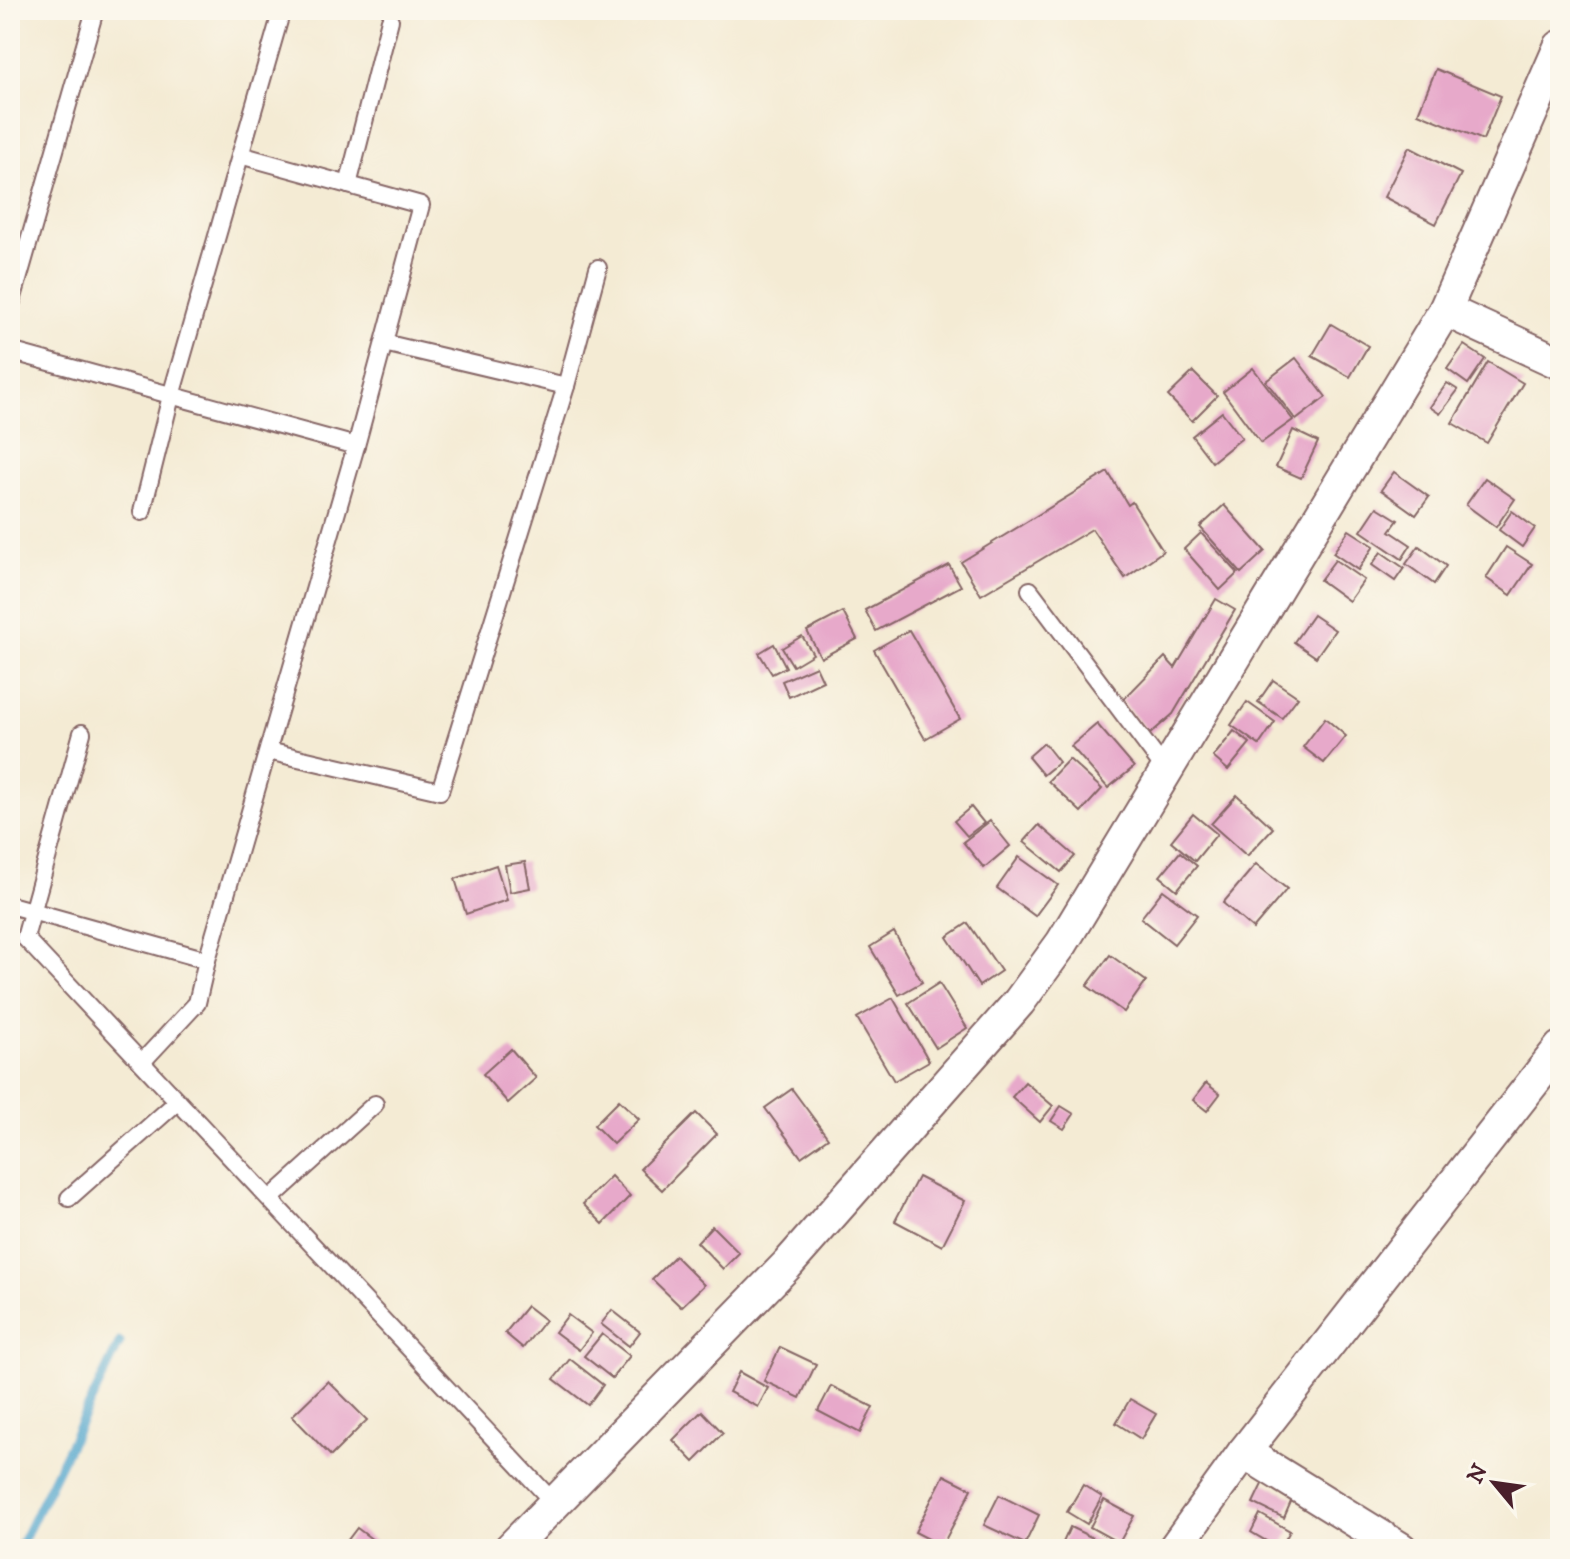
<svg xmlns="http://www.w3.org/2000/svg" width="1570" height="1559" font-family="'IM FELL DW Pica',serif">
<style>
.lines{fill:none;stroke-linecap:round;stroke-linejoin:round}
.stream{stroke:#50a4cc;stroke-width:9}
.building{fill:#e7a9ca}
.lane-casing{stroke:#866666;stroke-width:20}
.street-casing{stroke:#866666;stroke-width:36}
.lane{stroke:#fff;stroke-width:16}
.street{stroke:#fff;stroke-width:32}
</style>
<rect width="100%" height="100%" fill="#fbf7ec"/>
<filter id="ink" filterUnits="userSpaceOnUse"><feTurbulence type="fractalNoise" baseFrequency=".0125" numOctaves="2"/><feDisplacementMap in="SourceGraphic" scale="16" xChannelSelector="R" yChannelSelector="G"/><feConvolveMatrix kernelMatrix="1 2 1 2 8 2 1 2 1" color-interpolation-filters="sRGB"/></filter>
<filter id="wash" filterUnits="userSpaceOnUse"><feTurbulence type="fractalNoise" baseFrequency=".006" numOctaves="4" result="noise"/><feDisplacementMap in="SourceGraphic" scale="32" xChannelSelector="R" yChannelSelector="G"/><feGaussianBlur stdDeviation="1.8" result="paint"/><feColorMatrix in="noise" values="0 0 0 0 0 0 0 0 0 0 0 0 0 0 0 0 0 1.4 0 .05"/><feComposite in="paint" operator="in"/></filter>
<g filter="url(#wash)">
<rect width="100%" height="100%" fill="#f4ebd4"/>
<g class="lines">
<path class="stream" d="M19 1549 120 1342"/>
</g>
<g id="blocks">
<g class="building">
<path d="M1436 69 1501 96 1483 140 1418 113Z"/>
<path d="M1409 147 1461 174 1436 224 1384 197Z"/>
<path d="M1331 324 1368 346 1350 377 1312 356Z"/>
<path d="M1464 345 1485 359 1468 384 1447 369Z"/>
<path d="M1296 358 1326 397 1296 420 1266 381Z"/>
<path d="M1488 362 1523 383 1487 443 1452 423Z"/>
<path d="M1253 368 1293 420 1261 443 1223 392Z"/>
<path d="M1193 372 1217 396 1192 421 1168 396Z"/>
<path d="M1447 383 1458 390 1440 414 1430 407Z"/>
<path d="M1222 412 1242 438 1212 462 1192 436Z"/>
<path d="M1293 430 1318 442 1301 478 1276 467Z"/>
<path d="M1108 472 1128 505 1132 502 1163 551 1125 578 1092 529 981 595 961 562Z"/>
<path d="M1394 472 1429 497 1416 515 1381 490Z"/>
<path d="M1485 478 1515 499 1496 527 1466 505Z"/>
<path d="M1224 505 1265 551 1241 573 1200 527Z"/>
<path d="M1377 507 1398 520 1390 531 1411 545 1402 559 1361 531Z"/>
<path d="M1512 511 1535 528 1522 547 1499 530Z"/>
<path d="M1349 530 1374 546 1358 570 1333 553Z"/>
<path d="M1201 533 1238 573 1220 590 1184 549Z"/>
<path d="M1419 546 1446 566 1434 584 1406 564Z"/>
<path d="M1506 547 1532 564 1511 595 1486 578Z"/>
<path d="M1381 552 1404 568 1395 581 1372 565Z"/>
<path d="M1335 560 1364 580 1349 601 1320 580Z"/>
<path d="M949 565 961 586 876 631 865 610Z"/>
<path d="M1216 599 1235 610 1173 714 1150 734 1122 701 1165 657 1175 668Z"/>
<path d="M843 612 857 639 821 658 807 631Z"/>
<path d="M1313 615 1335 630 1316 657 1294 642Z"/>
<path d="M909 630 960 719 925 739 874 650Z"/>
<path d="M802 636 813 654 793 666 782 648Z"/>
<path d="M774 644 786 667 772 674 759 653Z"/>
<path d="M816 666 823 681 789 697 782 681Z"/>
<path d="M1273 680 1298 697 1282 718 1258 702Z"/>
<path d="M1247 702 1275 722 1259 745 1231 725Z"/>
<path d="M1325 718 1346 736 1324 763 1303 747Z"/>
<path d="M1097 724 1134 767 1108 788 1071 746Z"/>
<path d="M1234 731 1250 743 1228 770 1213 757Z"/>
<path d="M1044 743 1059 762 1043 775 1028 757Z"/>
<path d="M1069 759 1102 789 1081 812 1048 781Z"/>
<path d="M1237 795 1273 828 1247 856 1211 824Z"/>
<path d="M971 807 984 823 967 836 954 821Z"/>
<path d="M1193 814 1217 834 1195 861 1171 841Z"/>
<path d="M990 821 1010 846 984 868 963 842Z"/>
<path d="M1039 825 1075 856 1061 872 1024 842Z"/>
<path d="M1180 852 1197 866 1177 890 1160 876Z"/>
<path d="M1019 857 1058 885 1035 916 997 888Z"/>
<path d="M525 862 530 888 510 892 505 865Z"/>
<path d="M1256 864 1287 889 1253 929 1223 903Z"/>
<path d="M496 865 507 900 466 914 455 879Z"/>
<path d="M1163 890 1197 915 1174 944 1141 918Z"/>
<path d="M968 923 1001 971 979 986 947 937Z"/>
<path d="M894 932 922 982 899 995 870 947Z"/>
<path d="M1110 955 1146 981 1124 1012 1087 986Z"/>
<path d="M939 983 967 1028 936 1048 908 1003Z"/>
<path d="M893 998 929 1061 894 1081 857 1018Z"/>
<path d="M511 1049 536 1078 508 1103 483 1074Z"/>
<path d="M1025 1082 1053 1106 1040 1122 1012 1097Z"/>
<path d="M1206 1083 1220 1094 1207 1111 1193 1100Z"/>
<path d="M792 1089 828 1138 801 1157 765 1108Z"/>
<path d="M619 1100 639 1119 613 1144 594 1125Z"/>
<path d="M1061 1106 1074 1114 1064 1129 1051 1121Z"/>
<path d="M696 1113 717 1134 662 1190 640 1169Z"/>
<path d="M611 1176 630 1196 603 1224 583 1204Z"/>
<path d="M918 1177 965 1201 942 1246 895 1221Z"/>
<path d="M712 1226 739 1253 723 1269 697 1242Z"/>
<path d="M675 1256 704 1285 681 1307 652 1279Z"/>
<path d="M527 1306 545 1320 523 1348 505 1333Z"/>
<path d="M612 1310 640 1332 629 1346 601 1324Z"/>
<path d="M568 1315 592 1333 579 1350 555 1332Z"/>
<path d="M602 1334 630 1356 612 1378 584 1356Z"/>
<path d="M780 1347 816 1364 800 1398 764 1381Z"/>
<path d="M570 1359 603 1385 588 1405 554 1379Z"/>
<path d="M739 1372 768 1388 758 1407 729 1392Z"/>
<path d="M328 1381 367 1420 331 1456 292 1416Z"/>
<path d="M831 1386 873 1407 860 1433 818 1411Z"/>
<path d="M1130 1399 1156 1414 1141 1439 1116 1423Z"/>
<path d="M702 1411 723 1433 694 1462 673 1440Z"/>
<path d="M944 1475 972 1489 942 1546 915 1532Z"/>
<path d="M1263 1482 1293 1497 1284 1518 1253 1503Z"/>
<path d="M1083 1485 1102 1497 1087 1524 1067 1512Z"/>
<path d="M999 1495 1039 1515 1025 1544 984 1525Z"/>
<path d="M1104 1500 1134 1516 1119 1543 1090 1527Z"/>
<path d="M1260 1514 1290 1531 1280 1549 1251 1532Z"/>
<path d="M1070 1527 1116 1549H1060Z"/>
<path d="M357 1528 385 1549H341Z"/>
</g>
</g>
</g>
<g filter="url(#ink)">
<use href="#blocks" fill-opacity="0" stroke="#866666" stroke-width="2"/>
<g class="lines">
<g class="lane-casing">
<g id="lane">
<path d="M240 155 421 205 356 446"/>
<path d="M348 185 390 20"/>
<path d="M10 308 95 10"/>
<path d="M384 343 566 386 598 268"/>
<path d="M10 351 356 446 207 960 10 905"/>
<path d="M142 512 171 396 282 10"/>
<path d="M1030 590 1167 772"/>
<path d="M82 733 25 938 555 1504"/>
<path d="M268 751 440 791 566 386"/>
<path d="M142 1062 197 1003 207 960"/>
<path d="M69 1198 178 1101"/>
<path d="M270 1199 375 1104"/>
</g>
</g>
<g class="street-casing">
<g id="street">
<path d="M1445 310 1560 363"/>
<path d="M1244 1452 1401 1549"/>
<path d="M510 1549 787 1265 1019 1002 1062 943 1445 310 1560 47"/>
<path d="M1174 1549 1244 1452 1560 1048"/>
</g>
</g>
<use href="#lane" class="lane"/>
<use href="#street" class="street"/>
</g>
</g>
<rect width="1570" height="1559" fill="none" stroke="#fbf7ec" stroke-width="40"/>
<g transform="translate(1494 1483) rotate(299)" stroke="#fbf7ec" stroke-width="6" paint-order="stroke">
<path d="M0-6L14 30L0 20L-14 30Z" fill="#4a1f2b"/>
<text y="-12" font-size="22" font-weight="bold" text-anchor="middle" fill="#4a1f2b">N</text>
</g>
</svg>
